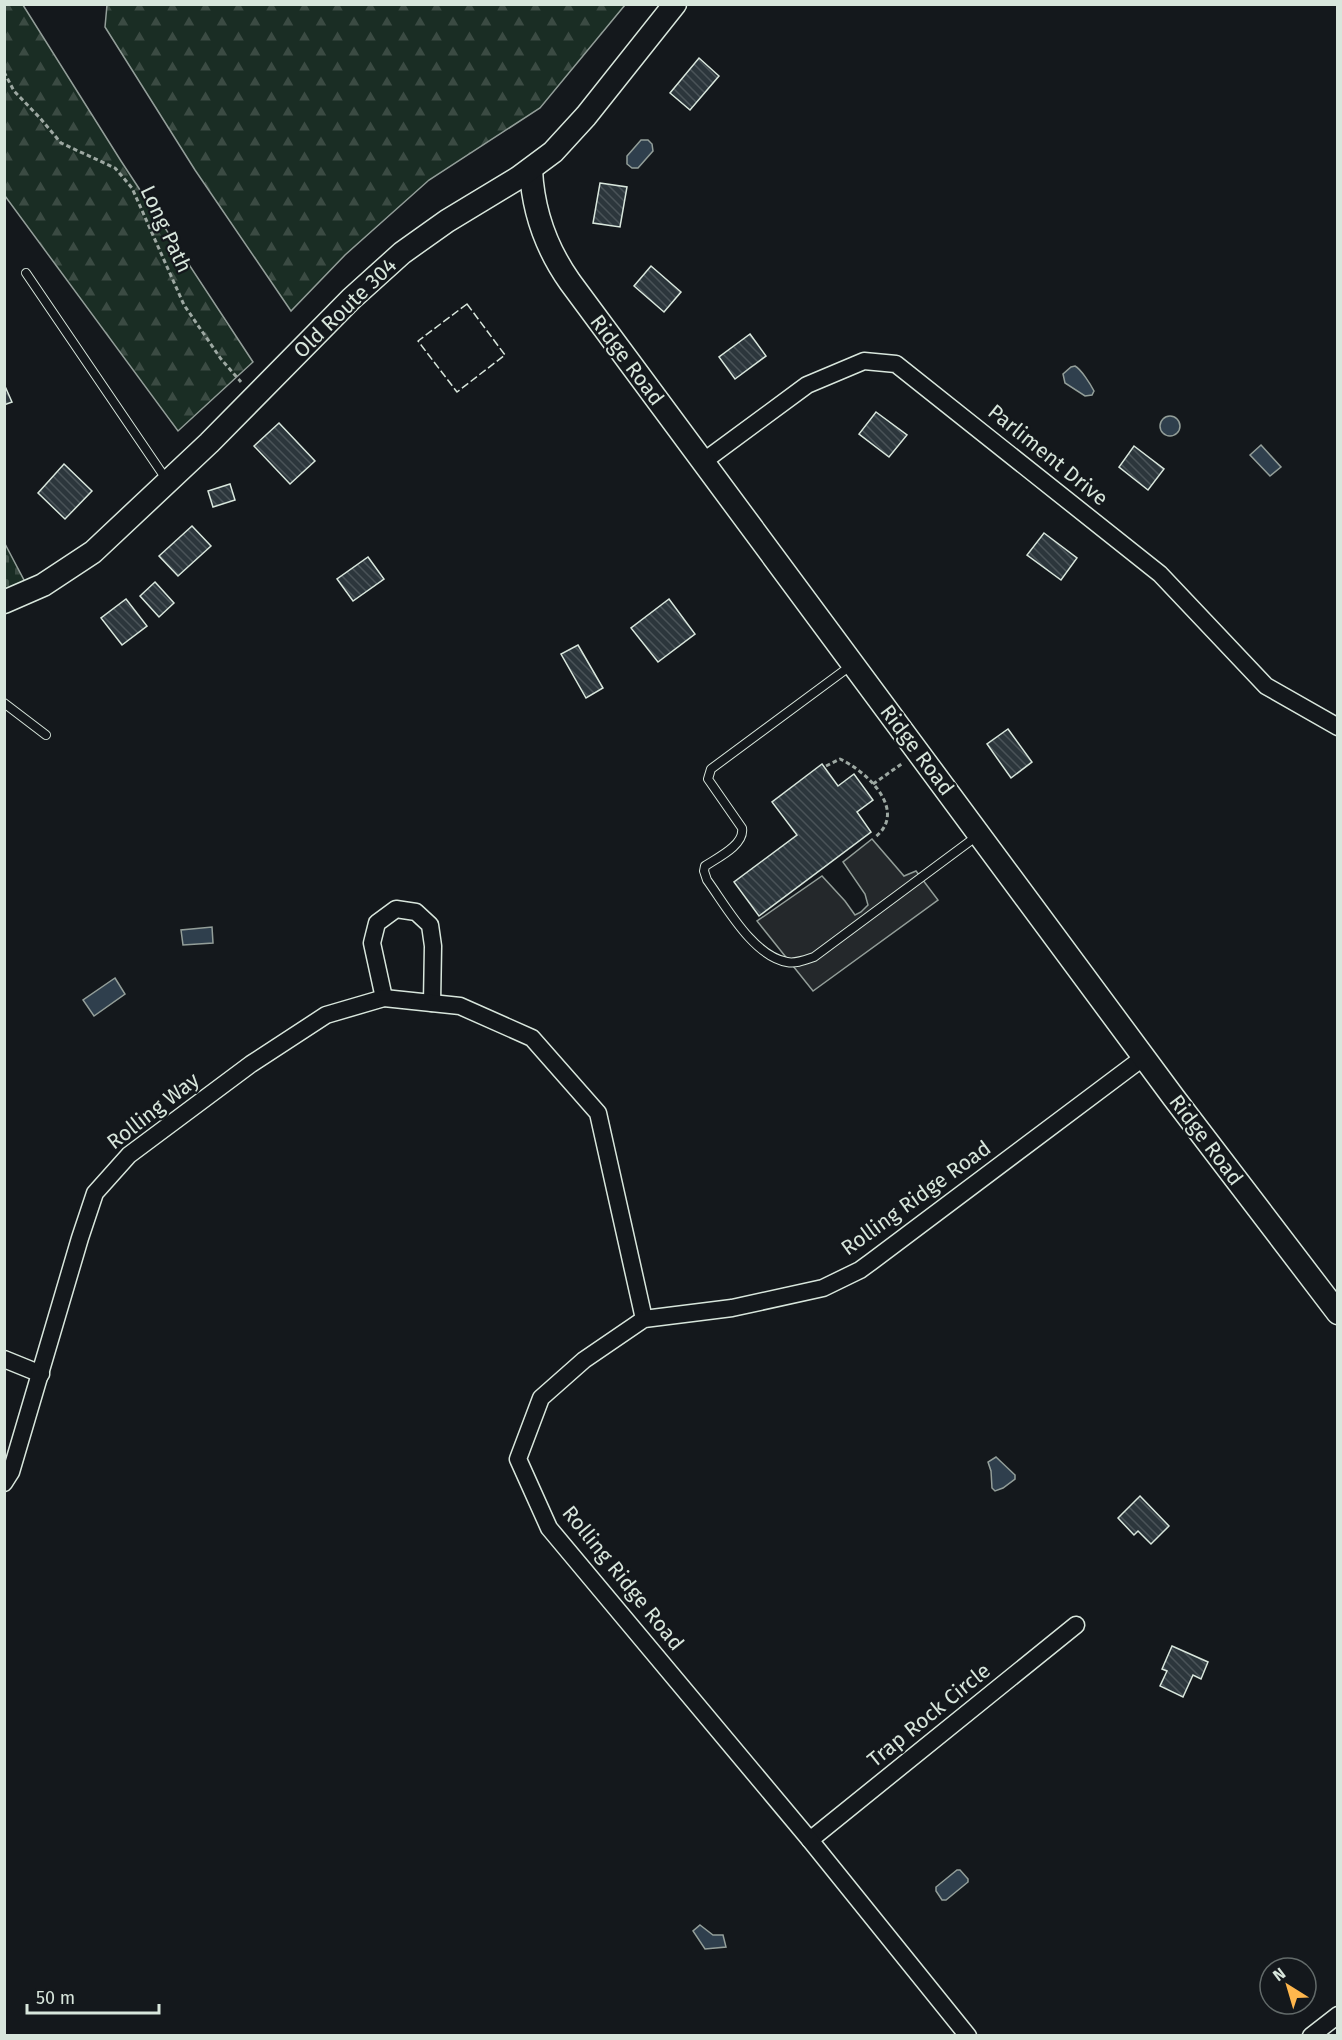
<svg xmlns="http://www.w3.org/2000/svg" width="1342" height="2040" font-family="'Fira Sans',sans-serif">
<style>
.forest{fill:url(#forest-firs);stroke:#939e99;stroke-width:1.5}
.cemetery{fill:url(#cemetery-stones);stroke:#939e99;stroke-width:1.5}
.parking{fill:#24282b;stroke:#939e99;stroke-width:1.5}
.water{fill:#2f3f4d;stroke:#939e99;stroke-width:1.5}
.building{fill:url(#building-back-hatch);stroke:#d8e6dc;stroke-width:1.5}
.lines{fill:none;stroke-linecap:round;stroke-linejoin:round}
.lane-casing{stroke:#d8e6dc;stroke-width:10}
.street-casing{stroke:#d8e6dc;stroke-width:19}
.secondary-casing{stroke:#d8e6dc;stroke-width:25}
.path{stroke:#9da8a2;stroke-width:3;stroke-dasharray:4.5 3;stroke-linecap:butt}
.lane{stroke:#14181c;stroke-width:8}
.street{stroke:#14181c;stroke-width:16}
.secondary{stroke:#14181c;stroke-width:22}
.fence{stroke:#d8e6dc;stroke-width:1.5;stroke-dasharray:8 3;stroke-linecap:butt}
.labels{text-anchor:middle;stroke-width:4.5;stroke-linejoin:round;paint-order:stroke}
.street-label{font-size:21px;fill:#d8e6dc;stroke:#14181c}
</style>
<defs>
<pattern id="forest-firs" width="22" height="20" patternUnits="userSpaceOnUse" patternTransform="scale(1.5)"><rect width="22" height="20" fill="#1a2d24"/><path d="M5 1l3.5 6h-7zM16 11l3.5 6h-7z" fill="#3b4b43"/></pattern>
<pattern id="cemetery-stones" width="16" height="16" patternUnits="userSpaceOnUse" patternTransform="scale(1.5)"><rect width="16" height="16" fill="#1a2d24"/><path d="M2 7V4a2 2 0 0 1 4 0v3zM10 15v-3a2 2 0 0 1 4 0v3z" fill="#3b4b43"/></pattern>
<pattern id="building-back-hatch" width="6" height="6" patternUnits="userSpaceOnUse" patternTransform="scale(1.5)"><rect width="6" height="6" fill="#2c363c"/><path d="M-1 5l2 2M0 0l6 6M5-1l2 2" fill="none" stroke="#4a5358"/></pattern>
</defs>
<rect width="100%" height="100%" fill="#14181c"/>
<g class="forest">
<path d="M4 5H23L121 161 253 362 178 431 5 196Z"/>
<path d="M107 5V4L625 5 540 108 429 180 345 255 291 311 195 170 105 27Z"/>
</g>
<path class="cemetery" d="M4 542 25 582 4 591Z"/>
<path class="parking" d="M872 839 904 876 916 871 938 900 813 991 757 921 822 876 845 901 855 915 861 912 868 905 865 894 843 862Z"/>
<g class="water">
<path d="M641 140H648L652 144 653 151 638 168H632L627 164V156Z"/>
<path d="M1075 366C1081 369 1091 385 1094 391L1092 395 1085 396 1065 383 1063 374 1071 367Z"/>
<circle cx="1170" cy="426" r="10"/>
<path d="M1261 445 1281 467 1270 476 1250 455Z"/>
<path d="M212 927 213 943 183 945 181 930Z"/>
<path d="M115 978 125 994 94 1016 83 1000Z"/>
<path d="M996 1457 1015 1475V1479L1003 1488 995 1491 992 1488 991 1471 988 1462Z"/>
<path d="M957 1870H960L968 1879V1882L946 1900H942L936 1891V1887Z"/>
<path d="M700 1925 713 1935H723L726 1947 705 1949 693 1931Z"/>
</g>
<g class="building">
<path d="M699 58 719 76 690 110 670 93Z"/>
<path d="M600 183 627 187 620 227 593 223Z"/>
<path d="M651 266 681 292 664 312 634 286Z"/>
<path d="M750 334 766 356 735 379 719 357Z"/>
<path d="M4 384 12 402 4 405Z"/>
<path d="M876 412 907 435 889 457 859 434Z"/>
<path d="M279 423 315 461 290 484 254 446Z"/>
<path d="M1134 446 1164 469 1148 490 1119 467Z"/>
<path d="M64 464 92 491 65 519 38 493Z"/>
<path d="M230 484 235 500 213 507 208 491Z"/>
<path d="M192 526 211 546 178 576 159 556Z"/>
<path d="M1044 533 1077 558 1061 580 1027 555Z"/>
<path d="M368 557 384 579 353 601 337 579Z"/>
<path d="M155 582 174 603 159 617 140 596Z"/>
<path d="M126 599 147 626 122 645 101 618Z"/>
<path d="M669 599 695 634 658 662 631 628Z"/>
<path d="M578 645 603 688 586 698 561 654Z"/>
<path d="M1008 729 1032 762 1011 778 987 744Z"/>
<path d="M822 764 838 786 854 774 873 800 857 812 871 832 759 916 734 882 797 835 772 802Z"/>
<path d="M1140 1496 1169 1526 1151 1544 1138 1531 1134 1535 1118 1518Z"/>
<path d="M1172 1646 1208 1662 1201 1679 1193 1675 1183 1697 1160 1686 1167 1671 1162 1669Z"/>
</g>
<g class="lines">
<g class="lane-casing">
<g id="lane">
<path d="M26 273 166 479"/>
<path d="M853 664 711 769 708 779 742 828C745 845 717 858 705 866L704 871 707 880C726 906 753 956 787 962 796 964 805 960 814 957L977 836"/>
<path d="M4 703 46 735"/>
</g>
</g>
<g class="street-casing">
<g id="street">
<path d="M704 461 807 385 864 361 896 364 1160 574 1266 686 1338 727"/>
<path d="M384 998 372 943 377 923 396 909 416 912 430 925 433 946 432 1003"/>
<path d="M4 1359 41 1374"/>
<path d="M4 1483 11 1472 80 1238 95 1193 129 1155 251 1064 326 1015 384 998 460 1006 532 1038 598 1113 644 1319"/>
<path d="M810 1840 1076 1625"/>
<path d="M968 2036 810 1840 549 1528 518 1459 541 1398 584 1360 644 1319 732 1308 823 1288 860 1270 871 1262 1144 1057"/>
<path d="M1311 2036 1338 2015"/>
</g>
</g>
<g class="secondary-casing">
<g id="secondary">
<path d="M531 170C533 212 546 248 570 282L1174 1098 1338 1313"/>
<path d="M4 602 43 585 93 552 209 443 351 299 402 253 447 221 518 178 553 152 586 116 675 4"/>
</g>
</g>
<g class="path">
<path d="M4 72 14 91 40 118 61 143 115 168 132 188 184 305 221 359 241 382"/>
<path d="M826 766 840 759C868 772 909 812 874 838"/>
<path d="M873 784 903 763"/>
</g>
<use href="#lane" class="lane"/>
<use href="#street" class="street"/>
<use href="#secondary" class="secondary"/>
<path class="fence" d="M467 304 505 355 457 392 418 341Z"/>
</g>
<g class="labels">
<g class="street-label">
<text transform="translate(166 229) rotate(65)" y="7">Long Path</text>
<text transform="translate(345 308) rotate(-44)" y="7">Old Route 304</text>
<text transform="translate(627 360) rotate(53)" y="7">Ridge Road</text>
<text transform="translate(1048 455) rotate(39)" y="7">Parliment Drive</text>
<text transform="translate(917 750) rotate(53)" y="7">Ridge Road</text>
<text transform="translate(153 1111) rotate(-38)" y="7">Rolling Way</text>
<text transform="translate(1206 1140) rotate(53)" y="7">Ridge Road</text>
<text transform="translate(916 1198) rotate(-36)" y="7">Rolling Ridge Road</text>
<text transform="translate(623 1578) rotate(51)" y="7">Rolling Ridge Road</text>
<text transform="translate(929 1715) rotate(-39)" y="7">Trap Rock Circle</text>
</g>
</g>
<rect width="1342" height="2040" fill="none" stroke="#d8e6dc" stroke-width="12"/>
<g transform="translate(1288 1986) rotate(323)"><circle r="28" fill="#14181c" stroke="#626a69" stroke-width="1.5"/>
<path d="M0-4.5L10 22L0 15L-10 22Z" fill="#ffb74d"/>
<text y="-9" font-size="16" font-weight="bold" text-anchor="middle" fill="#d8e6dc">N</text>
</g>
<path d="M27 2004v9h132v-9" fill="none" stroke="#d8e6dc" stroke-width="3"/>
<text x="36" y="2004" font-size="18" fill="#d8e6dc" stroke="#14181c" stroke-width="4.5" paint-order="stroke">50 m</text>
</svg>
